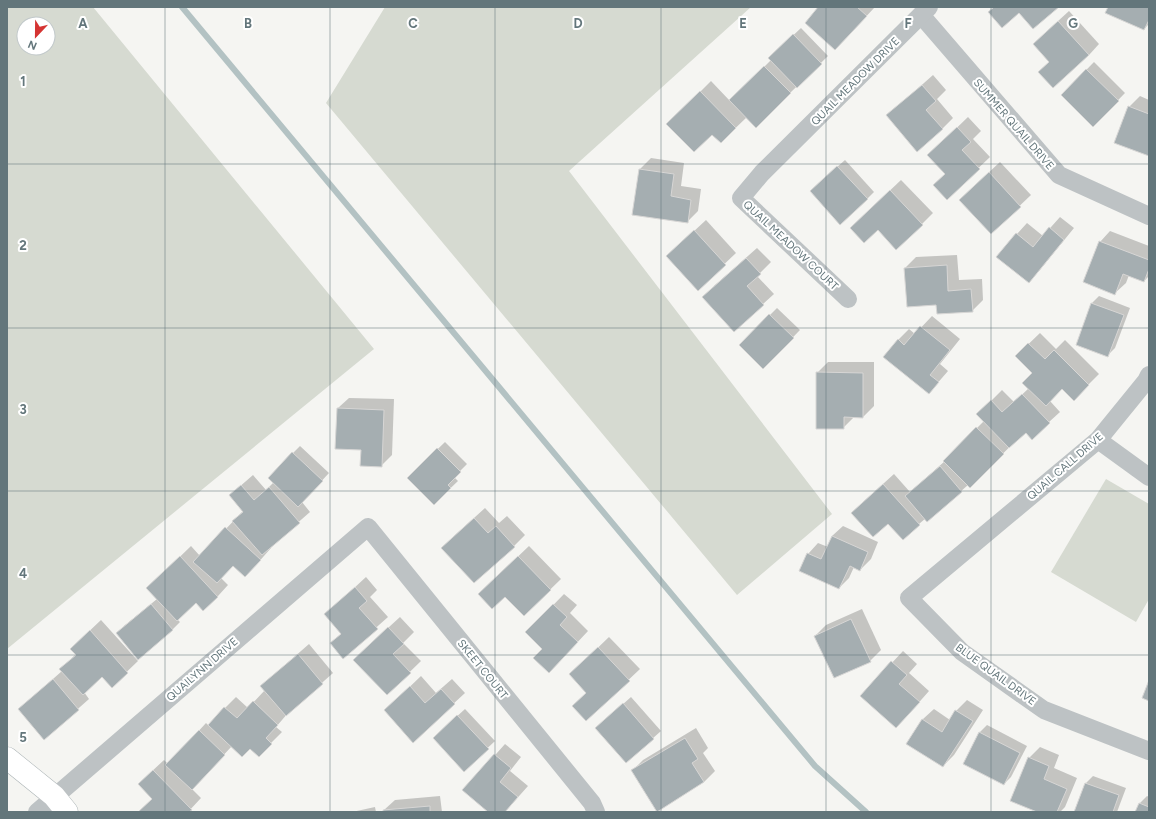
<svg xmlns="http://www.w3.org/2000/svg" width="1156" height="819" font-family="Figtree,sans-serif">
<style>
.green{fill:#d6dad1;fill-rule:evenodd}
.shadow{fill:#0003}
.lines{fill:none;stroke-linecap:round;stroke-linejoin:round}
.stream{stroke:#b3c2c3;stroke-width:6}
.building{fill:#a5aeb1;stroke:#d7d6d5}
.secondary-casing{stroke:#adb5b7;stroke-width:23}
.street{stroke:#bdc2c4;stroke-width:18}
.secondary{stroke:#fff;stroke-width:22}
.grid{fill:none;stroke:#63767b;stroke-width:1;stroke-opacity:0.55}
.labels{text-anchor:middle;stroke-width:4;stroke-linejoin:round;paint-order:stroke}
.street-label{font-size:11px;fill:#63767b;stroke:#fff}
.grid-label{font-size:13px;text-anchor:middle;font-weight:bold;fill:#63767b;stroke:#fff;stroke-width:4;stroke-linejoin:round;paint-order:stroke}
</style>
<rect width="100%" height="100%" fill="#f5f5f2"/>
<g class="green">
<path d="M7 7H93L374 349 7 649ZM24 24H48V48H24Z"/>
<path d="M385 7H751L569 171 832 514 737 595 326 103Z"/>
<path d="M1106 479 1149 504V599L1136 622 1051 572Z"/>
</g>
<g class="shadow">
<path d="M820 7H875L846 38Z"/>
<path d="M1109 7H1149V24L1144 29Z"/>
<path d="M1069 11 1099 44 1089 55 1050 61 1045 33Z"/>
<path d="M801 28 828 56 756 126 747 117 721 142 712 133 668 124 711 81 730 101 771 60 769 58Z"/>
<path d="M1094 62 1125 93 1093 126 1062 95Z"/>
<path d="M933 75 946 90 937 99 953 118 942 129 888 115Z"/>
<path d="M1140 96 1149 100V155L1129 107Z"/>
<path d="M968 117 981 131 973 139 990 157 947 198 946 174 939 145Z"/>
<path d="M651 158 684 163 681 186 701 189 698 211 687 222 633 214 640 169Z"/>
<path d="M845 160 874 192 867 199 818 184Z"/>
<path d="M1000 162 1031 195 991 233 971 189Z"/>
<path d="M901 180 933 213 922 224 878 229 862 217Z"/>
<path d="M1060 217 1074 228 1039 271 1029 282 1017 234 1027 223 1043 236Z"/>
<path d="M706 220 736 253 698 289 678 246Z"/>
<path d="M1110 231 1149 246V276L1144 281 1129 275 1126 283 1115 293 1100 242Z"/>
<path d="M757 248 771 262 757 276 774 294 763 304 714 286Z"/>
<path d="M957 255 959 280 982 279 983 300 972 311 937 304 905 268 916 257Z"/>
<path d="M1099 296 1130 308 1115 348 1108 355 1077 344 1092 303Z"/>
<path d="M777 308 800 330 763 368 740 345Z"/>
<path d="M932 316 960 339 940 364 948 371 929 393 898 340 909 329 915 334Z"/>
<path d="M1040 333 1056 349 1065 340 1099 374 1074 399 1062 388 1050 401 1060 412 1049 422 1032 438 1026 431 970 486 968 485 928 520 926 518 919 524 888 522 863 502 894 474 910 492 945 461H944L984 421 988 404 1002 390 1014 402 1029 388 1034 373 1016 356Z"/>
<path d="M828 362H874V406L863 417H854L843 428 817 373Z"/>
<path d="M349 398 394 399 392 455 381 466 338 408Z"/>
<path d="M445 442 467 464 454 477 458 481 434 504 408 478Z"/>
<path d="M300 446 329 473 302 502 310 512 270 547 271 548 256 565H233L221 578 228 585 218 596 203 610 196 602 177 619 180 622 173 629 138 658 124 626 157 599 158 578 191 546 200 556 243 511 230 495 253 475 266 490 274 482 293 453Z"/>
<path d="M485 508 499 523 507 516 525 535 514 546 453 537Z"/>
<path d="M843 526 878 542 871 559 860 570 854 567 849 578 839 588 808 554 818 543 828 547 832 536Z"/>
<path d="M529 546 561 579 524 615 505 595 490 583Z"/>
<path d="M366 577 377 590 370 597 388 617 343 657 331 643 342 633 326 614Z"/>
<path d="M564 594 577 605 570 613 588 631 560 661 544 649 527 632Z"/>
<path d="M862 609 881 650 870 661 815 636 826 625Z"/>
<path d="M400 617 414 632 403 643 421 661 387 694 365 649Z"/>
<path d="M101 620 138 661 112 686 102 675 84 692 89 699 44 739 19 709 62 671 61 669 76 654 82 638Z"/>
<path d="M609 637 640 669 586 720 587 692 581 664Z"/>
<path d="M309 644 333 673 288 713 276 727 282 732 269 745 250 748 232 746 192 789 201 798 188 812H140L153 798 150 773 164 760 168 764 206 723 208 725 236 697 248 708 265 690 261 686Z"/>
<path d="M903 651 917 664 909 673 929 691 907 716 861 696Z"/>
<path d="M421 676 436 693 452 679 465 693 413 741 396 700Z"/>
<path d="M631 697 661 731 626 762 604 721Z"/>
<path d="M967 700 983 710 954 755 943 766 908 743 923 719 934 709 950 720 956 711Z"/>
<path d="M465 709 495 741 464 770 441 731Z"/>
<path d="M987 725 1027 746 1011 777 1004 784 964 763 980 732Z"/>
<path d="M696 728 708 748 703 753 715 771 704 782 657 810 633 770 643 760Z"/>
<path d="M505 744 521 757 510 771 528 786 505 812H489L464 790Z"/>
<path d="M1040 747 1059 755 1054 768 1077 778 1065 807 1060 812H1039L1029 758Z"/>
<path d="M1093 776 1126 788 1117 812H1075L1086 783Z"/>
<path d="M440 796 442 812H384V810L395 800Z"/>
<path d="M1147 796 1149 797V812H1136L1140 803Z"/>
<path d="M375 807 376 812H352Z"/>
</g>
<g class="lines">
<path class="stream" d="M182 7 815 766 866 812"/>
</g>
<g class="building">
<path d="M818 7H857L867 16 835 50 805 23Z"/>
<path d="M994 7H1059L1033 29 1019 13 1002 28 988 12Z"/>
<path d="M1108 7H1149V20L1144 30 1105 13Z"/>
<path d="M1058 21 1089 55 1053 88 1038 72 1049 62 1033 44Z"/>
<path d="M793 34 822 64 797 88 768 58Z"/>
<path d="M764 66 791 93 756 128 729 100Z"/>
<path d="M1086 69 1119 101 1093 127 1061 95Z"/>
<path d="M922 85 936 101 926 110 943 129 917 152 886 115Z"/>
<path d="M700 91 736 128 721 143 712 135 694 152 666 124Z"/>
<path d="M1128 106 1149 114V156L1114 143Z"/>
<path d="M957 127 971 142 962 150 980 169 947 200 933 185 945 174 927 155Z"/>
<path d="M837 166 868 199 840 225 810 191Z"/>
<path d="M639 169 674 174 671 196 691 200 688 223 632 215Z"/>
<path d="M989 172 1021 207 991 234 959 200Z"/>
<path d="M890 190 923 225 896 250 878 230 864 243 850 228Z"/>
<path d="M1049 227 1064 240 1029 283 996 257 1016 233 1033 247Z"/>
<path d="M694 230 726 265 698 291 666 256Z"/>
<path d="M1099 241 1149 260V269L1144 282 1123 274 1115 295 1083 282Z"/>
<path d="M746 258 761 274 747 286 764 305 734 332 702 297Z"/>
<path d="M947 265 948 291 971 289 973 312 937 314 936 305 907 307 904 268Z"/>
<path d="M1091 303 1124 315 1108 357 1076 345Z"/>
<path d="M769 314 794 338 763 369 739 345Z"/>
<path d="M920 326 950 350 930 375 939 382 929 394 883 357 898 339 904 345Z"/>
<path d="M1028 343 1045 359 1054 350 1089 385 1074 401 1062 389 1046 406 1022 383 1032 373 1015 356Z"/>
<path d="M816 372 863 373V418L844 417V429H816Z"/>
<path d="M1022 394 1050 423 1032 440 1026 433 1009 448 976 414 991 400 1002 412Z"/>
<path d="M337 408 384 410 382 467 360 466 361 450 335 449Z"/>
<path d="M976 427 1004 454 970 488 943 461Z"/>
<path d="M437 448 461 472 448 485 451 488 434 505 407 478Z"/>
<path d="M292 452 323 481 298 507 268 478Z"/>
<path d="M940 466 962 492 927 522 905 496Z"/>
<path d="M883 484 920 525 903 540 888 524 873 537 851 513Z"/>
<path d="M241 485 254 500 269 487 300 523 262 555 232 521 243 512 229 495Z"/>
<path d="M474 518 488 533 496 526 515 547 474 583 441 548Z"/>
<path d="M225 527 261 560 245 577 233 566 217 583 193 562Z"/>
<path d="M832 536 868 552 860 571 850 566 839 589 799 571 807 553 821 559Z"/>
<path d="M180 556 218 597 203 611 196 603 177 621 146 588Z"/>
<path d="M518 556 551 590 524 616 505 597 492 609 478 594Z"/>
<path d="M355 587 367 601 359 608 378 629 343 659 330 643 341 634 324 614Z"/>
<path d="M151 604 173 630 138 660 116 633Z"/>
<path d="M553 604 567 617 560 625 578 642 549 673 533 658 542 649 525 632Z"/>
<path d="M851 619 871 662 834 678 814 636Z"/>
<path d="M388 627 404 644 393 654 411 673 387 695 353 660Z"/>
<path d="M90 630 128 673 112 688 102 677 83 695 59 669 76 655 70 649Z"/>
<path d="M598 647 630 681 586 721 572 706 586 693 569 674Z"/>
<path d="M298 654 323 684 286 716 260 686Z"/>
<path d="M891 661 907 675 899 684 920 702 896 728 860 696Z"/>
<path d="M53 679 79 710 44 740 18 709Z"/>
<path d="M1149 680V701L1142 698Z"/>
<path d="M410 686 425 703 441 689 455 704 413 743 384 710Z"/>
<path d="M253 701 278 725 266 738 272 744 259 757 250 749 242 757 208 725 224 707 237 718Z"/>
<path d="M623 703 654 739 626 763 595 728Z"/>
<path d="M955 710 973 721 943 767 906 744 922 719 942 732Z"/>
<path d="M457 715 489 749 464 772 433 738Z"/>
<path d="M199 730 225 755 192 790 165 765Z"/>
<path d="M979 732 1020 753 1004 785 963 764Z"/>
<path d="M685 738 698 759 692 763 704 782 657 812 631 770Z"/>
<path d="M494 754 511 768 500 782 518 797 505 812H488L462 790Z"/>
<path d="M1028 757 1049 766 1044 779 1067 789 1057 812H1037L1010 801Z"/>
<path d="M153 770 192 810 189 812H138L152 799 138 784Z"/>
<path d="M1085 783 1119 795 1113 812H1074Z"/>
<path d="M1139 803 1149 807V812H1135Z"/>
<path d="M430 806V812H383V810Z"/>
</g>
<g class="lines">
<g class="secondary-casing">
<path id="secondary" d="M7 758 54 796 67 812"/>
</g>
<g class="street">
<path d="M921 15 1059 175 1149 216"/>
<path d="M848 299 741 198 762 173 929 7"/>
<path d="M1149 375 1146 381 1098 440 909 598 962 652 1044 710 1149 751"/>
<path d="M1098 440 1149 477"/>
<path d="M37 812 368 527 592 803 596 812"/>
</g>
<use href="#secondary" class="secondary"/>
</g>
<path class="grid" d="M165 7V812M330 7V812M495 7V812M661 7V812M826 7V812M991 7V812M7 164H1149M7 328H1149M7 491H1149M7 655H1149"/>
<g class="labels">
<g class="street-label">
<text transform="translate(855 81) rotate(-45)" y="4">QUAIL MEADOW DRIVE</text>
<text transform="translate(1014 124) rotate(49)" y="4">SUMMER QUAIL DRIVE</text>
<text transform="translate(791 245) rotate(43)" y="4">QUAIL MEADOW COURT</text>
<text transform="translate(1065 466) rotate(-41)" y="4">QUAIL CALL DRIVE</text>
<text transform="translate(202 669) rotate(-41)" y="4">QUAILYNN DRIVE</text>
<text transform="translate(483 669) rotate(51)" y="4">SKEET COURT</text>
<text transform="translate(996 674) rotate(36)" y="4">BLUE QUAIL DRIVE</text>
</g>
</g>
<g class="grid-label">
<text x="83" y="28">A</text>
<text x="248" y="28">B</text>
<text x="413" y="28">C</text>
<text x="578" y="28">D</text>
<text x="743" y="28">E</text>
<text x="908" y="28">F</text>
<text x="1073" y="28">G</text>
<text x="23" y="86">1</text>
<text x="23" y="250">2</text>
<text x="23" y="414">3</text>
<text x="23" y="578">4</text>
<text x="23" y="742">5</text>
</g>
<rect width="1156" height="819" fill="none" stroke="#63767b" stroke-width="16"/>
<g transform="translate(36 36) rotate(202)"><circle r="19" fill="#ffffff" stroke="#c1c8ca"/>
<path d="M0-3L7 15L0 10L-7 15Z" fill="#d53432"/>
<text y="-6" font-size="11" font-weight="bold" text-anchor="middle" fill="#63767b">N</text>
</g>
</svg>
